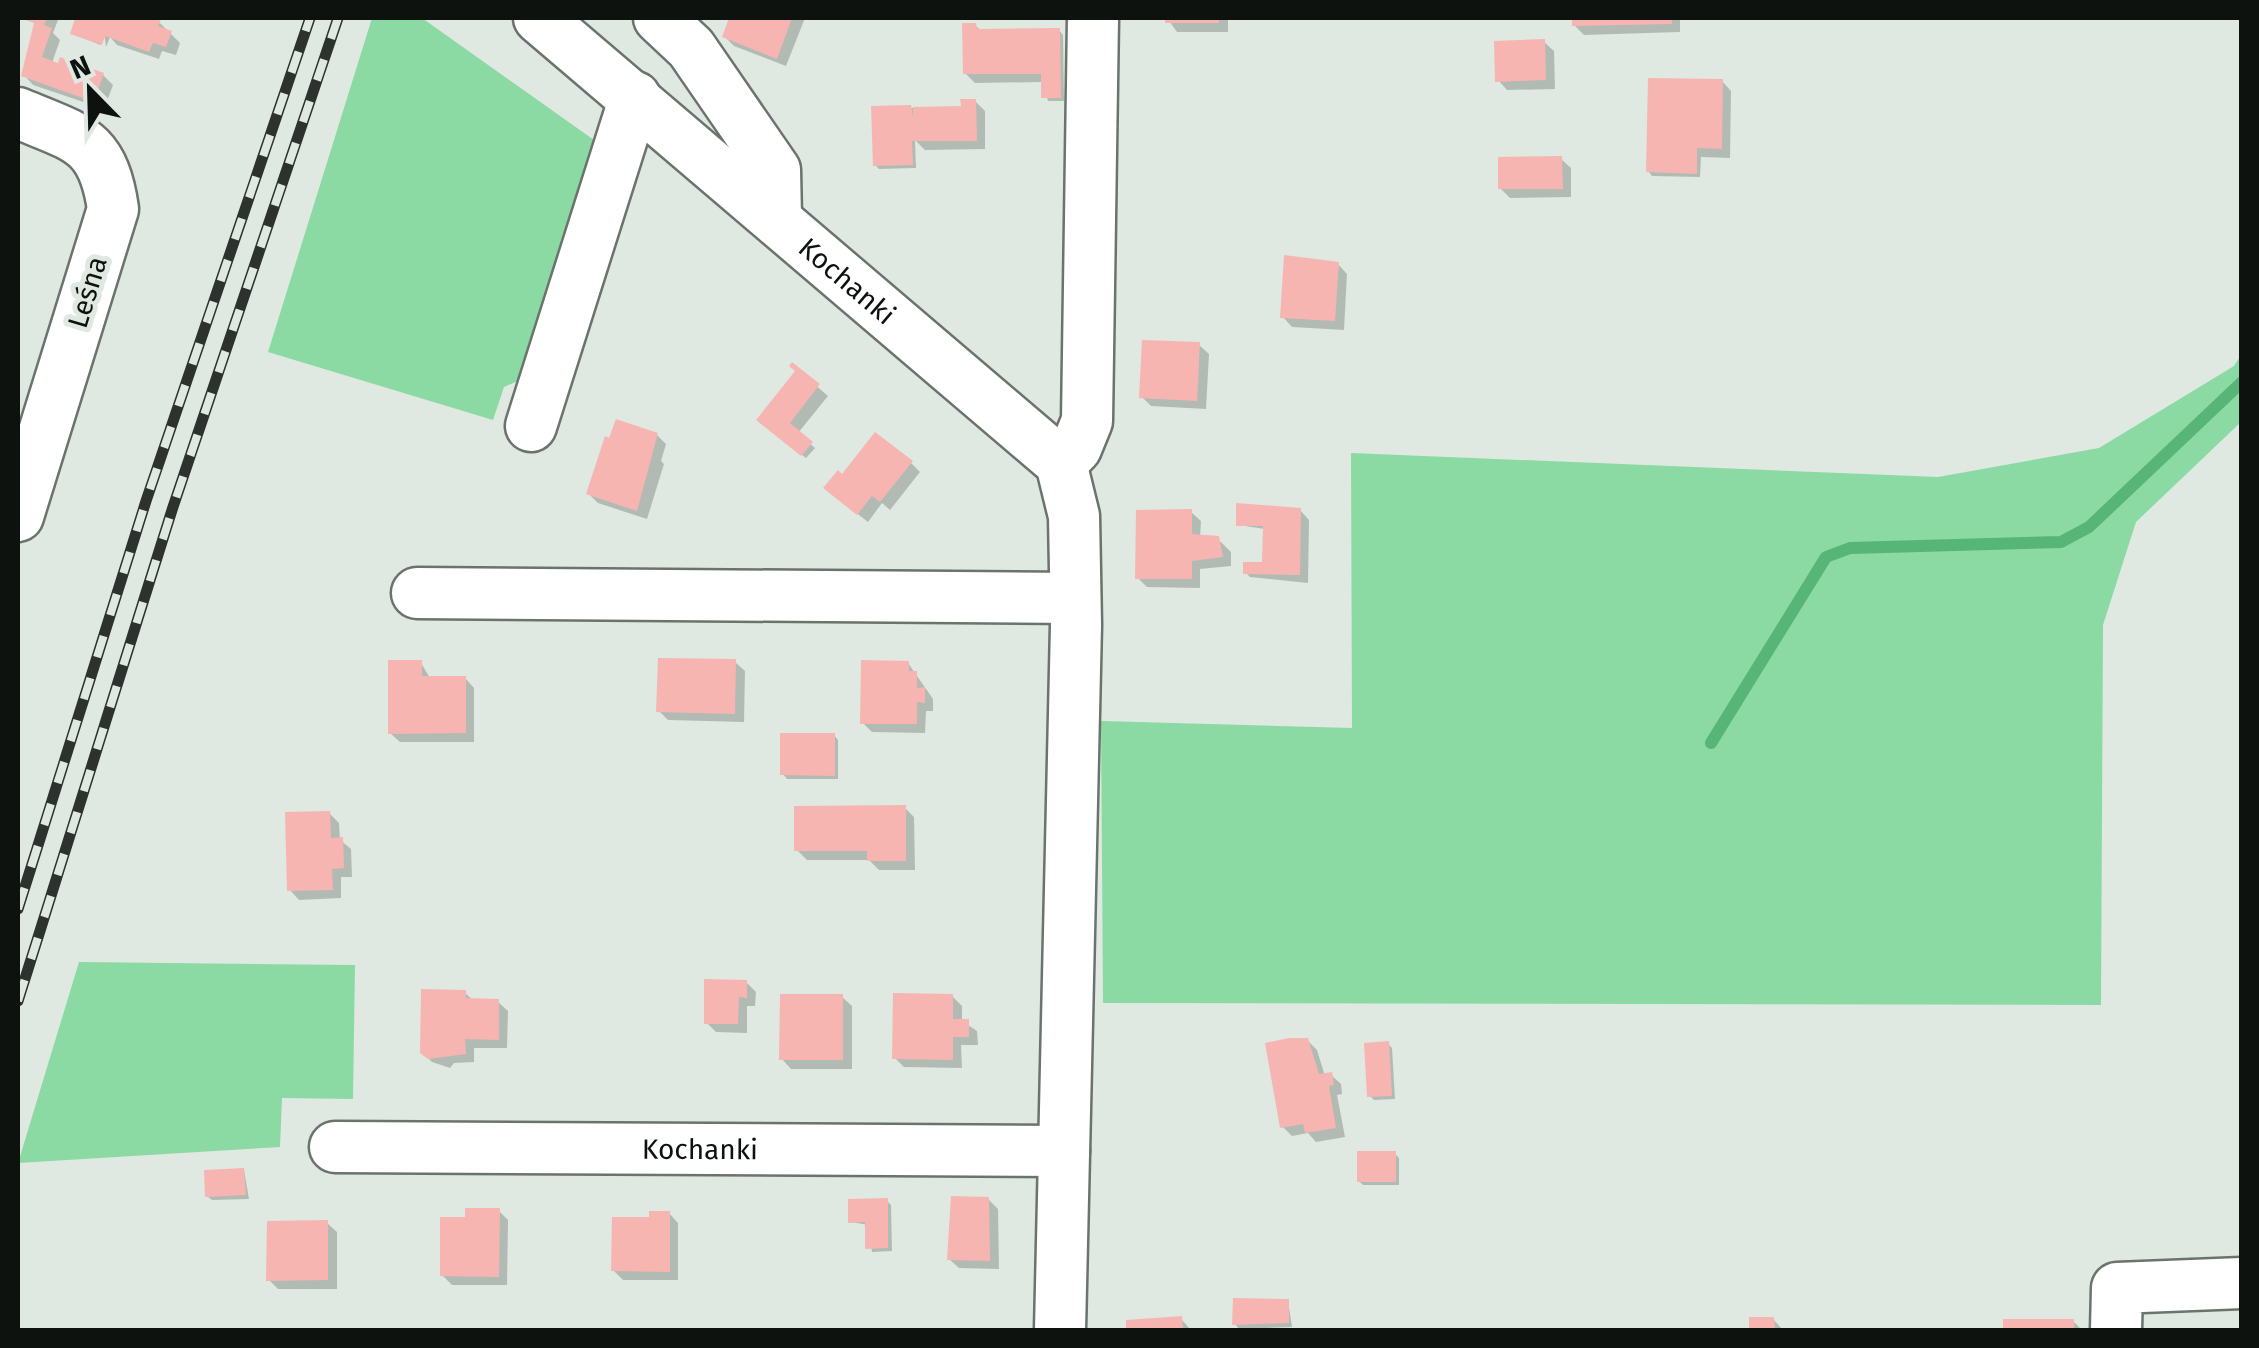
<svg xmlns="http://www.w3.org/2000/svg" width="2259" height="1348" font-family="'Fira Sans',sans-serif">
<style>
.green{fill:#8bdaa3}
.shadow{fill:#0003}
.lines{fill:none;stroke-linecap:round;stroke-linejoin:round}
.stream{stroke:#56b577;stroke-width:12}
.building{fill:#f7b5b1}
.minor-casing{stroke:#6a736c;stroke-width:55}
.minor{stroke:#fff;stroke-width:50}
.rail-casing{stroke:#2d322f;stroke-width:11}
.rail{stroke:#dfe9e1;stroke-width:8;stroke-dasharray:22;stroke-linecap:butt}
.labels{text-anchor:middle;stroke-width:10;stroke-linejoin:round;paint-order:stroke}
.street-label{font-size:28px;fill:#0e120f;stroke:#dfe9e1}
</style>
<rect width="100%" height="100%" fill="#dfe9e1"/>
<g class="green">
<path d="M372 18H422L601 145 529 376 504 387 493 420 268 352Z"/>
<path d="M2241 355V422L2136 522 2103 625 2101 1005 1103 1003 1101 721 1352 728 1351 453 1938 477 2099 448 2234 366Z"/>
<path d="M79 962 355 965 353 1099 282 1098 280 1147 18 1163Z"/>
</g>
<g class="shadow">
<path d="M30 18 58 20 53 33 60 40 52 63 103 75 113 85 104 109 33 85 24 75 36 26Z"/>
<path d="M78 18H148L159 22 180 43 176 55 162 51 159 59 117 45 110 37 106 47 104 32 100 45 73 33Z"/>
<path d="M732 18H805L786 66 734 46 725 37Z"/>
<path d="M1167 18H1228V32H1177Z"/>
<path d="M1574 18H1680V32L1584 35 1574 25Z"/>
<path d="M975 25 982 32 1059 30 1063 35 1064 101H1048L1043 82 975 83 965 73Z"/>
<path d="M1544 42 1554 51 1555 89 1507 90 1498 80Z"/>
<path d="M1722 81 1731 91 1730 158 1701 157 1700 177 1652 176 1648 171Z"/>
<path d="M975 101 985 111V149L925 150 915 140 916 168 879 169 875 165 910 108H963Z"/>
<path d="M1561 159 1571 168V197L1510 198 1500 188Z"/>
<path d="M1338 264 1347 274 1344 330 1292 327 1283 317Z"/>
<path d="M1199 345 1209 354 1206 409 1151 406 1142 397Z"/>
<path d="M792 365 828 396 798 433 815 448 806 458 768 429 798 371Z"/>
<path d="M657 435 666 444 661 461 664 464 647 519 598 503 589 494Z"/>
<path d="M911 463 920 472 890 510 882 503 868 522 836 497 843 477Z"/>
<path d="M1300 510 1309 520 1308 583 1250 577 1246 573 1264 568 1265 529 1238 525Z"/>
<path d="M1191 512 1201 521 1200 538 1221 542 1231 552V566L1200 569V588L1147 587 1138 578Z"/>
<path d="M735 662 745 671 744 722 668 720 659 711Z"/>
<path d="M421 663 430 678H465L474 688V742H400L390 733Z"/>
<path d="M908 663 933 699V711H926L925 733 872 732 863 723Z"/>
<path d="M834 735 838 740V779H787L783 774Z"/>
<path d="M905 808 914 817 915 870H879L869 860H807L797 850Z"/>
<path d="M329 813 339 823 340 840 351 849 352 877H341V898L299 900 290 890Z"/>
<path d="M746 982 756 992 755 1006H747V1033L716 1032 707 1023Z"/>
<path d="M465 993 474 1001 498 1002 508 1011 507 1048H474V1062L454 1063 450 1068 432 1062 422 1052Z"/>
<path d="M952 996 962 1006V1021L977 1031 978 1045H961L962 1068 904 1067 895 1058Z"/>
<path d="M842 997 852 1006V1069H791L782 1059Z"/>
<path d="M1307 1040 1317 1050 1325 1076 1331 1075 1341 1084 1342 1094 1337 1095 1345 1137 1316 1142 1308 1133 1292 1136 1283 1127Z"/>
<path d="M1388 1044 1392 1048 1395 1099 1374 1100 1370 1096Z"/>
<path d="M1395 1154 1399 1158V1185H1363L1359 1181Z"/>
<path d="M244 1170 249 1199 212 1200 207 1196Z"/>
<path d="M988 1199 998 1209 999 1269 959 1268 949 1259Z"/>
<path d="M887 1201 891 1205 892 1251 872 1252 868 1225 851 1222Z"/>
<path d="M499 1211 508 1220 507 1285H452L442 1275 468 1220Z"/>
<path d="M669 1213 678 1223V1280H623L613 1270Z"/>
<path d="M327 1223 337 1232V1289H278L269 1280Z"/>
<path d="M1288 1301 1292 1327 1239 1329 1235 1324Z"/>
<path d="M1181 1319 1191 1330H1129L1128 1323Z"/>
<path d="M1773 1319 1783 1330H1752V1320Z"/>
<path d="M2073 1321 2082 1330H2005V1322Z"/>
</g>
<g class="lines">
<path class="stream" d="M1711 743 1826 557 1850 548 2061 542 2089 527 2242 382"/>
</g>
<g class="building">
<path d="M20 18H47L44 25 52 28 42 57 58 63 60 57 104 73 94 102 21 76 34 23Z"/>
<path d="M75 18H155L161 19 158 26 172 31 166 47 153 43 149 52 105 36 102 45 70 34Z"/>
<path d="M729 18H792L777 59 722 37Z"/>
<rect x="1165" y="18" width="54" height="5"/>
<path d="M1572 18H1672V24L1572 26Z"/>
<path d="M962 23H976L977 29 1060 28 1061 98H1041V74H963Z"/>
<path d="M1545 39 1546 80 1495 82 1494 41Z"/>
<path d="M1648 78 1723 79 1722 149 1697 148V174L1646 172Z"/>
<path d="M960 99H976L977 141H912L913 165 873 166 871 106 911 105 913 117V107L961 106Z"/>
<path d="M1562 156 1563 189H1498V157Z"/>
<path d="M1284 255 1339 262 1335 321 1280 318Z"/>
<path d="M1142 340 1200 342 1197 401 1139 398Z"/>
<path d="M792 362 820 384 790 423 813 442 801 456 756 420 795 371 789 366Z"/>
<path d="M616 419 658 433 637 511 586 494 605 436 609 438Z"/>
<path d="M875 432 913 461 880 502 872 496 857 515 823 488 838 470 842 474Z"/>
<path d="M1236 503 1301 508 1300 575 1243 574V562H1262L1263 526H1236Z"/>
<path d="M1192 509V534L1219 536 1223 557 1192 561V579H1135L1136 510Z"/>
<path d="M658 658 736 659 735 714 656 712Z"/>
<path d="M388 660H422V676H466V733L388 734Z"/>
<path d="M861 660 909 661V671H917V688L925 687V703L917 702V724H860Z"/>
<path d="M780 733H835V776L780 775Z"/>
<path d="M906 805V861H867V851H794V806Z"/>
<path d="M330 811 331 838 343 837 344 868 332 869 333 890 287 891 285 812Z"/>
<path d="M704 979 747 980V998L739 997 738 1024H704Z"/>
<path d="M421 989 466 990V998L499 999V1040L465 1039 466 1054 428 1059 420 1053Z"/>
<path d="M893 993 953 994V1019H969V1037H953V1060L892 1059Z"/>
<path d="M780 994H843V1060H779Z"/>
<path d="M1289 1038H1308L1319 1074 1332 1072 1334 1085 1329 1086 1336 1128 1305 1133 1303 1124 1280 1128 1265 1043Z"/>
<path d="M1389 1041 1392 1096 1367 1097 1364 1043Z"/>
<rect x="1357" y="1151" width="39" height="31"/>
<path d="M244 1168 246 1195 205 1197 204 1170Z"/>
<path d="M951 1196 989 1197 990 1261 947 1260Z"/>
<path d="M888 1198V1248L865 1249V1222L848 1223V1199Z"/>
<path d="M465 1208H500L499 1277 440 1276V1217H465Z"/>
<path d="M649 1211H670V1272L611 1271 612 1217H649Z"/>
<path d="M328 1220V1280L266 1281 267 1221Z"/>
<path d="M1233 1298 1289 1299V1323L1232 1325Z"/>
<path d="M1182 1316 1183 1330H1126V1320Z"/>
<path d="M1749 1317H1774L1775 1330H1749Z"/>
<rect x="2003" y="1319" width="71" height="11"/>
</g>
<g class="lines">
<g class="minor-casing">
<g id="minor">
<path id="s1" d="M539 18 1061 463 1074 516 1076 625 1060 1330"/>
<path d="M659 18 691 48 775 170 776 217"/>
<path d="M18 113C77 138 103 139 113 209L18 516"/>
<path d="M531 426 635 97"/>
<path d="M1061 463 1076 448 1087 421 1093 18"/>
<path d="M417 593 1075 598"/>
<path id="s2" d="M335 1147 1064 1151"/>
<path d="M2116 1330 2117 1288 2242 1283"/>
</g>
</g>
<use href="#minor" class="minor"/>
<g class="rail-casing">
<g id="rail">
<path d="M18 909 146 501 310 18"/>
<path d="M18 1001 172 510 338 18"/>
</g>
</g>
<use href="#rail" class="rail"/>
</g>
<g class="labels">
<g class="street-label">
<text dy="10" stroke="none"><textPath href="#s1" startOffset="405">Kochanki</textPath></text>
<text transform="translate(87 292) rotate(-73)" y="10">Leśna</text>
<text dy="10" stroke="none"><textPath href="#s2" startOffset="365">Kochanki</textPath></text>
</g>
</g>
<rect width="2259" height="1348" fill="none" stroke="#0e120f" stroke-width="40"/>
<g transform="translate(90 90) rotate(337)" stroke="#dfe9e1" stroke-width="8" paint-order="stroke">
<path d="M0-8L18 38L0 25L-18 38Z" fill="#0e120f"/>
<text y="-15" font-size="28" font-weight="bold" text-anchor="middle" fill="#0e120f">N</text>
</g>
</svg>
